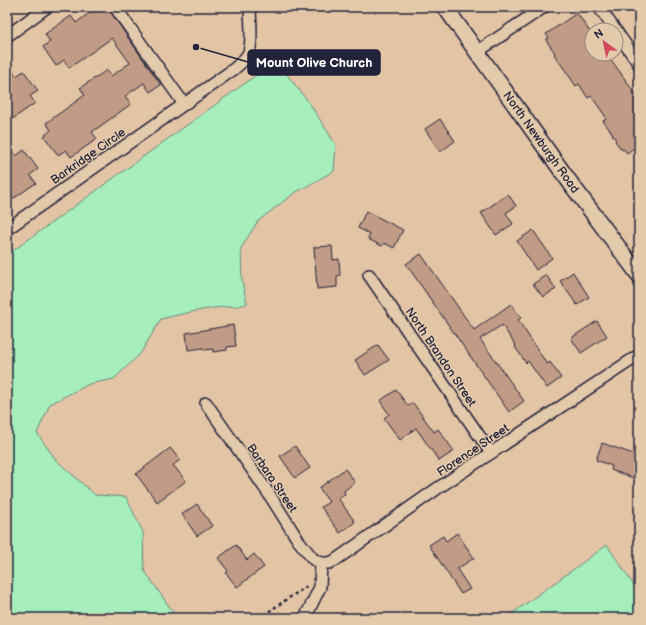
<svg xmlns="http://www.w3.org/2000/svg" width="646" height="625" font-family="'Balsamiq Sans',sans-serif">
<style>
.green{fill:#a6efbd;stroke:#64887c}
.building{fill:#c29b86;stroke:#22223b}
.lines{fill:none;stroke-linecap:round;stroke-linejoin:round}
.street-casing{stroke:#22223b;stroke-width:14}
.secondary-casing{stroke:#22223b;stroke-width:18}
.path{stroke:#22223b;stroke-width:2.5;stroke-dasharray:3 3;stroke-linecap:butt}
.street{stroke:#e2caab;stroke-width:11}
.secondary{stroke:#e2caab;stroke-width:15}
.labels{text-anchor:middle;stroke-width:3;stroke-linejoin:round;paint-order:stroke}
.street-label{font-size:12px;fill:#22223b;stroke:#e2caab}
.leader{fill:none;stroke:#22223b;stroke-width:1.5}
.callout-dot{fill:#22223b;stroke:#e2caab;stroke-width:1.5}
.callout{fill:#22223b;stroke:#22223b;stroke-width:1.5}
.callout-label{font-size:13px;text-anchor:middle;font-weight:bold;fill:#fff}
</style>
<rect width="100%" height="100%" fill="#e3c4a5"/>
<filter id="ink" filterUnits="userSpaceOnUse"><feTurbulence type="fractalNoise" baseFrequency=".025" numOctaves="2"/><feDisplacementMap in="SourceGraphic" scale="8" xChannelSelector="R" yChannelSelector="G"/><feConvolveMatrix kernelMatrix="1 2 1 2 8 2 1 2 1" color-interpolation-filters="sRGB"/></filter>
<g filter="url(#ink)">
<g class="green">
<path d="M274 58 310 104 336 145 334 171 293 194 258 221 241 248 242 281 247 303C241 307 230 306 223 307 202 309 182 314 161 319L140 354 114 379 89 384 50 404 37 433 56 460 95 495 126 497 143 532 144 570 177 618H7V255L262 71Z"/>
<path d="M607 545 639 593V618H506Z"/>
</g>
<g class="building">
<path d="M97 7H107L161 85 150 92 144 83 125 96 131 104 92 132 97 139 71 157 66 150 58 155 44 136 51 130 46 123 85 95 80 88 107 70 111 76 130 63 112 38 69 68 64 60 56 66 43 47 50 42 45 34 71 16 76 23Z"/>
<path d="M577 13 592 35V54H607L639 99V144L627 153 624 149 622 150 615 141 616 140 612 134H613L603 121 606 119 604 114 591 96 588 98 579 84 576 86 554 54 555 53 546 40 549 38 546 34Z"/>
<path d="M7 63 16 76 24 71 38 91 30 96 35 103 7 123Z"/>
<path d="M440 119 455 141 440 152 425 129Z"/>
<path d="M7 143 16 156 24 150 38 169 30 175 36 183 7 203Z"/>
<path d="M508 194 516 206 506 213 513 224 496 235 481 213Z"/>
<path d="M366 211 403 230 394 248 384 243 382 246 368 239 370 234 358 228Z"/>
<path d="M533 230 552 258 536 270 517 241Z"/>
<path d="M332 246 333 260 339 259 340 275 337 276V287L317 289 314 247Z"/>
<path d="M421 254 474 330 511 304 521 318 518 320 547 364 550 362 561 378 547 388 528 361 526 363 515 347 516 346 502 325 480 339 524 401 509 412 406 264Z"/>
<path d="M573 272 589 297 577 305 560 281Z"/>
<path d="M546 275 556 289 543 297 533 284Z"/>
<path d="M597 321 607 336 581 353 571 338Z"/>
<path d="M233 325 236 346 227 347V350L213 352V349L204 350 203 348 188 350 186 333Z"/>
<path d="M378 345 389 360 365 375 355 360Z"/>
<path d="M396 390 408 406 413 403 434 432 438 429 454 451 439 461 416 428 400 440 384 418 389 414 380 401Z"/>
<path d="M602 443 639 456V480L611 470 612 466 596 460Z"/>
<path d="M295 446 310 468 295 478 280 456Z"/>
<path d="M170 448 180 460 173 465 186 481 157 502 136 474Z"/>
<path d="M345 469 355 482 344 491 345 494 338 498 355 522 340 533 321 507 329 502 319 488Z"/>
<path d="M197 504 212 526 197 536 182 514Z"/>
<path d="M457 533 474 558 457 569 470 589 461 594 429 545 443 536 446 541Z"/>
<path d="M236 545 247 560 254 554 264 567 237 587 226 573 228 571 218 558Z"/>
</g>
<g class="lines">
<g class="street-casing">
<g id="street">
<path d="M115 7 184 104"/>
<path d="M599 7 615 30"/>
<path d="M616 31 639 64"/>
<path d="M7 36 47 7"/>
<path d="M477 52 544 7"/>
<path d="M7 229 234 69C240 64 246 59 249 52 253 40 250 20 250 7"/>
<path d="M369 275 491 453"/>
<path d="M206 403 269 494 298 540 313 559 321 563H329L334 561 438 488 639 355"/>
<path d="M305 618 320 587 321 563"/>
</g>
</g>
<g class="secondary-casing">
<g id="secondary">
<path id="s1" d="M445 7 574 188 639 275"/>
</g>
</g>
<path class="path" d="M259 618 307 586"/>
<use href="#street" class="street"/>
<use href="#secondary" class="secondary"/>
</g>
</g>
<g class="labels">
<g class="street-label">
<text dy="4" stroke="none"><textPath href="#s1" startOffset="166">North Newburgh Road</textPath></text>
<text transform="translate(88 156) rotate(-35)" y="4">Barkridge Circle</text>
<text transform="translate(441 357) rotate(56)" y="4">North Brandon Street</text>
<text transform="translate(473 450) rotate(-34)" y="4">Florence Street</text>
<text transform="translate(272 478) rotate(56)" y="4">Barbara Street</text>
</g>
</g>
<path class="leader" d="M196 47L248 62"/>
<circle class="callout-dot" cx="196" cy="47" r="4"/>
<rect class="callout" x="248" y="50" width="132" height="25" rx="4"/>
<g class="callout-label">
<text x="314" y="67">Mount Olive Church</text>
</g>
<rect width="646" height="625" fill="none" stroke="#e2caab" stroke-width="24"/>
<rect x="12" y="12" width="622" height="601" fill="none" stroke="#22223b" stroke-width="1.5" filter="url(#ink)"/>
<g transform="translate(604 42) rotate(327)"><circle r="19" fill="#e2caab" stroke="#95877e"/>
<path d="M0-3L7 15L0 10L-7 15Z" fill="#d1495b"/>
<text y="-6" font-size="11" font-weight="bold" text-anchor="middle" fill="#22223b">N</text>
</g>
</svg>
